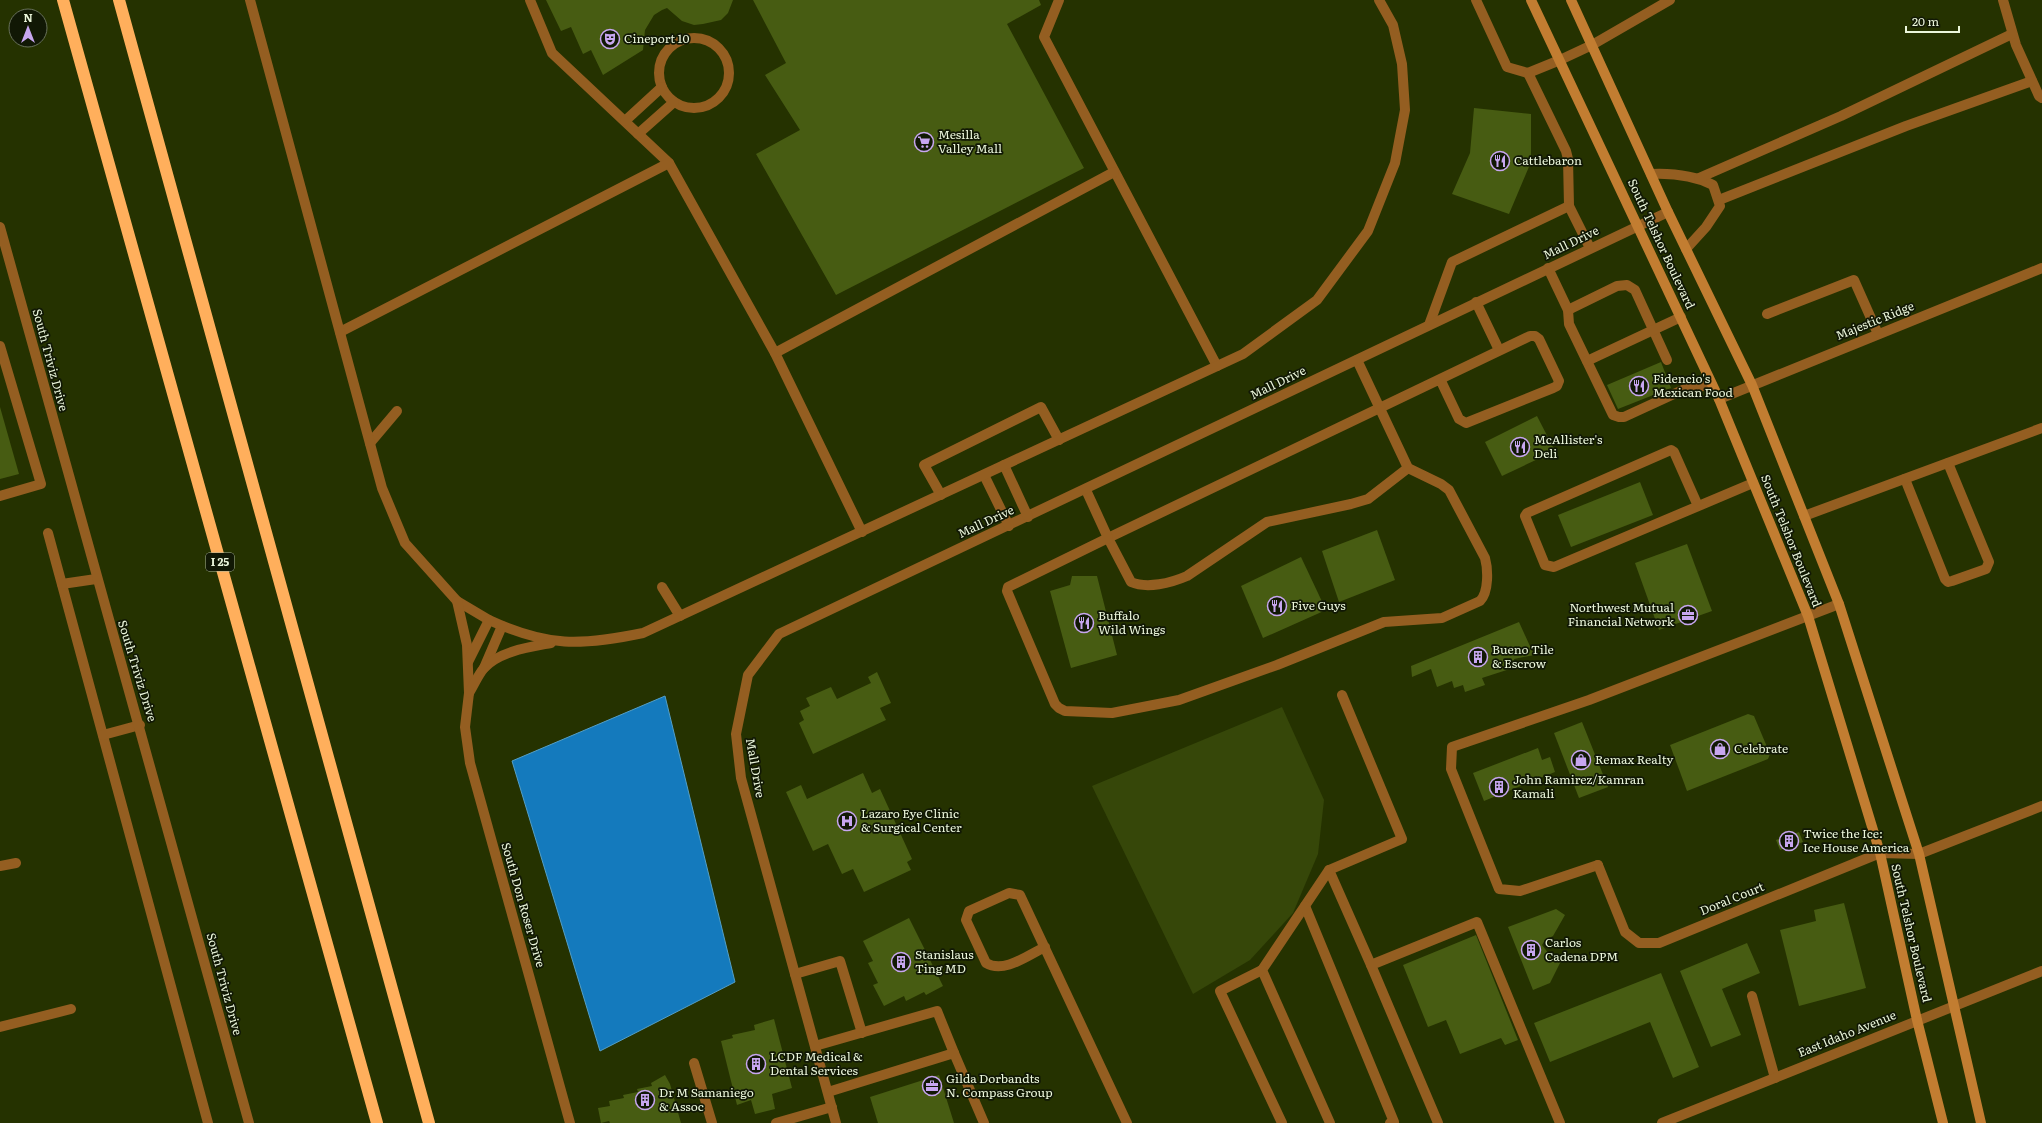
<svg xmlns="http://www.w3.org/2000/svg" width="2042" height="1123" font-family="Literata,serif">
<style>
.green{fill:#364709}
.water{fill:#147abd;stroke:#549fc6}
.building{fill:#475c12}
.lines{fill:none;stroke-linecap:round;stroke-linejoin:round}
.service{stroke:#945e21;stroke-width:10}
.minor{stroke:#945e21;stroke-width:10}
.tertiary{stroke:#945e21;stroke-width:10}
.secondary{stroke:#c27d31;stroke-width:10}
.motorway{stroke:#ffaf5c;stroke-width:12}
.labels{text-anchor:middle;stroke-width:3.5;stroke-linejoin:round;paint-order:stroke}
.shield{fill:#111805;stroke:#aab39b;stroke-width:1}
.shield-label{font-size:11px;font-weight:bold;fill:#ebf6db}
.poi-label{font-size:12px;fill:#ebf6db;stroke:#111805;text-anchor:start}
.street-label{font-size:12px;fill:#ebf6db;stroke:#111805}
</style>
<rect width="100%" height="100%" fill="#253200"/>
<path class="green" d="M1282 707 1324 800 1318 854 1293 913 1250 960 1193 994 1092 786Z"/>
<path class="water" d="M665 696 735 982 600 1051 512 761Z"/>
<g class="building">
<path d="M546 0H733L728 13 721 20 703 24 694 25 682 21 667 8 662 10 654 15 645 30 643 50 603 75 591 50 583 54 571 27 561 31Z"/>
<path d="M753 0H1039L1041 5 1007 24 1084 168 836 295 756 154 800 130 765 75 786 63Z"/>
<path d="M1474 108 1531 114V162L1509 214 1452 194 1470 153Z"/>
<path d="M1661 362 1671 388 1618 409 1607 385Z"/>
<path d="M0 407 19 474 0 479Z"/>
<path d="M1537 416 1555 451 1502 476 1485 442Z"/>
<path d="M1640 482 1653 515 1571 547 1558 515Z"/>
<path d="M1377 530 1395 580 1339 602 1322 551Z"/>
<path d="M1687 544 1712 611 1659 630 1635 563Z"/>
<path d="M1301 557 1326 610 1263 638 1241 586Z"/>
<path d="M1072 576H1097L1117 655 1071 668 1050 591 1070 585Z"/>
<path d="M1519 622 1534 655 1514 659 1516 667 1482 678 1485 685 1465 692 1463 685 1454 688 1452 681 1437 687 1431 669 1412 677 1411 666Z"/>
<path d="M877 672 891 703 880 708 886 720 813 754 799 723 804 720 800 711 810 706 806 698 831 687 837 699 871 683 868 677Z"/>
<path d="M1748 714 1754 716 1770 754 1768 759 1687 791 1670 745Z"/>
<path d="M1582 722 1608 787 1579 798 1554 733Z"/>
<path d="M1538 748 1542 760 1550 757 1555 772 1484 801 1473 773Z"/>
<path d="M863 773 872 793 880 789 912 859 907 862 911 870 864 892 853 869 842 874 828 844 813 851 786 792 801 785 807 799Z"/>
<path d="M1799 832 1803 842 1780 850 1776 840Z"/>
<path d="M1844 903 1866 988 1799 1006 1780 930 1816 921 1814 910Z"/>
<path d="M1556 909 1565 915 1553 936 1545 940 1542 945 1549 954 1561 961 1550 983 1533 990 1508 927Z"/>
<path d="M909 918 943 986 926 995 924 992 906 1001 904 996 884 1006 873 985 878 983 868 963 873 961 863 941Z"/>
<path d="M1476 935 1518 1040 1505 1045 1501 1038 1460 1054 1446 1020 1428 1027 1403 965Z"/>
<path d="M1747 943 1760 973 1722 989 1741 1035 1711 1047 1680 971Z"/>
<path d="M1661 973 1699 1067 1673 1078 1650 1022 1550 1062 1534 1023Z"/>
<path d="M774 1019 792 1088 772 1094 775 1109 755 1114 751 1100 737 1105 721 1041 733 1038 732 1035 755 1030 754 1025Z"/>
<path d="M665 1075 670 1084 681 1123H610L609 1121 601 1123 598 1108 610 1106 609 1101 624 1098 623 1095 638 1092 637 1089 652 1086 651 1083Z"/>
<path d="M939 1075 954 1123H878L870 1097Z"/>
</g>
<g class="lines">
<g class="service">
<path d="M530 0 552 53 669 163 775 353 862 532"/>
<path d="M1059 0 1044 37 1217 366"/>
<path d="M1476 0 1507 67 1528 73"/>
<circle cx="694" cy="73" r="35"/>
<path d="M1560 60 1528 73 1566 151 1568 159 1569 206 1590 248"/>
<path d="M625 121 662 87"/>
<path d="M638 134 674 102"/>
<path d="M1548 268 1568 310 1569 324 1613 415 1619 417H1624L1687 388 1712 385"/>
<path d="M1476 302 1499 350"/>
<path d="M1568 310 1617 286 1627 285 1635 290 1667 360"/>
<path d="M1767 314 1854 280 1878 334"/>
<path d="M1429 325 1452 262 1569 206"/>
<path d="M340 332 669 163"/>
<path d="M0 346 41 484 0 496"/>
<path d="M775 353 1114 172"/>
<path d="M1587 361 1681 317"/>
<path d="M370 443 397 411"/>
<path d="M1408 468 1368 499 1351 504 1267 522 1187 576C1171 583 1147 589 1131 582L1108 538 1530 336H1535L1539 339 1559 381 1557 386 1553 388 1466 423 1459 419 1440 379"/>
<path d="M1905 479 1945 579 1948 582 1952 581 1986 569 1989 562 1948 463"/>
<path d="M1086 490 1108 538 1008 587 1007 591 1055 704 1059 708 1065 711 1112 713 1179 700 1277 665 1384 622 1442 618 1480 601C1489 592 1488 569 1485 558L1449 490 1441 484 1408 468 1357 360"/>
<path d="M941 495 924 465 1041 407 1059 440"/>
<path d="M1698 506 1674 452 1671 450 1527 513 1525 516 1545 565 1554 567 1753 483"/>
<path d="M48 533 208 1123"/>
<path d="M62 584 96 579"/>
<path d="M662 587 680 616"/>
<path d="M1342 695 1402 839 1329 870 1371 965"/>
<path d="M103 735 140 725"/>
<path d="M1598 865 1520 891 1499 889 1451 769 1452 747 1589 700 1839 604"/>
<path d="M0 866 16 863"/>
<path d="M1329 870 1262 970 1330 1123"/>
<path d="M1305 906 1394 1122 1390 1123"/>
<path d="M1045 947C1028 955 1004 974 986 963L966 920 969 911 1009 893 1020 895 1127 1123"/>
<path d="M1262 970 1220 991 1282 1123"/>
<path d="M795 974 840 961 862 1033"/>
<path d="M1752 996 1775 1078"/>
<path d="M0 1027 71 1009"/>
<path d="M815 1046 937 1011 954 1053"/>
<path d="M694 1063 712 1123"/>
<path d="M828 1092 954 1053 984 1123"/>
<path d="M776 1123 832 1107"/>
<path d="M1438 1123 1371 965 1477 922 1560 1123"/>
</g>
<g class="minor">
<path d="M250 0 382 488 405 543 457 601 489 620"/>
<path d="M2003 0 2016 45 2039 96 2042 98"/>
<path d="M1560 60 1592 45 1670 0"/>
<path d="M1651 174C1673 173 1693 175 1713 185L1720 206 1706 227 1686 249"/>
<path d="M1699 178 1841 116 2012 34"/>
<path d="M1719 200 1906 126 2032 81"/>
<path d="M1719 399 2042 268"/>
<path d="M1804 516 2042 428"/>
<path d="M484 668 502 626"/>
<path d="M1598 865 1625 932 1639 943H1659L1880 853 1919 854 2042 806"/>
<path d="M836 1123 741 778 736 734 748 675 779 634 1668 212"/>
<path d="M1662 1123 2042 971"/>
</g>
<g class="tertiary">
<path d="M0 227C82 526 167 824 249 1123"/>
<path d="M1004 465 1028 517"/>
<path d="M984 475 1009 526"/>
<path d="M457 601 467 645 469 693 465 727 470 763 570 1123"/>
<path d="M468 662 489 620C548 647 580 646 643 633L1243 354 1317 300 1368 231 1395 163 1405 110 1402 64 1393 25 1379 0"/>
<path d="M469 693C474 685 478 675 484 668 500 651 530 647 551 643"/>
</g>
<g class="secondary">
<path d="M1531 0 1719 399 1808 616 1880 853 1917 1020 1943 1123"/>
<path d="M1571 0 1668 212 1752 385 1839 604 1919 854 1981 1123"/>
</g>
<g class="motorway">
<path d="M63 0 377 1123"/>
<path d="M119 0 429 1123"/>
</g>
</g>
<defs>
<g id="theatre-ring" transform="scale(1)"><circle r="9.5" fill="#111805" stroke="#c7a6ef" stroke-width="1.5"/><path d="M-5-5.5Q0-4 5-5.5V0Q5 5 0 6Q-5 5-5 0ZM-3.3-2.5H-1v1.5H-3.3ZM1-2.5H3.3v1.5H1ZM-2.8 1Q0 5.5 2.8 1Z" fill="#c7a6ef"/></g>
<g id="supermarket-ring" transform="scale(1)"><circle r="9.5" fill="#111805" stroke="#c7a6ef" stroke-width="1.5"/><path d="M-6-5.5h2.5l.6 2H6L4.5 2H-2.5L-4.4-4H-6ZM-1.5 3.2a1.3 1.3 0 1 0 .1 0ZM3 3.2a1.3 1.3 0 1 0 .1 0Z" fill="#c7a6ef"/></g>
<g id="restaurant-ring" transform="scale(1)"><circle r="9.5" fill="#111805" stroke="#c7a6ef" stroke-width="1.5"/><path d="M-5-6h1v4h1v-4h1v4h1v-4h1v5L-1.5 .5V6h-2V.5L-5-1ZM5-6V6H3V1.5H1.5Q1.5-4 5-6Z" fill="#c7a6ef"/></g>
<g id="office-ring" transform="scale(1)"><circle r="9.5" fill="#111805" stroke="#c7a6ef" stroke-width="1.5"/><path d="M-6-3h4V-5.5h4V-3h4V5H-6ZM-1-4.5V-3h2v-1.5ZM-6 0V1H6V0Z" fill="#c7a6ef"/></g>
<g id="building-ring" transform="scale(1)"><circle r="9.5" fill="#111805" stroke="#c7a6ef" stroke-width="1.5"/><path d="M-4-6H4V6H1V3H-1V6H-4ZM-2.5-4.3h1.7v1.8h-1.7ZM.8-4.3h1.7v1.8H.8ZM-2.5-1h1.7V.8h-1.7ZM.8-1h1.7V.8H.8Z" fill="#c7a6ef"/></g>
<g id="shop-ring" transform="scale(1)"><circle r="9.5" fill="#111805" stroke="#c7a6ef" stroke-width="1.5"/><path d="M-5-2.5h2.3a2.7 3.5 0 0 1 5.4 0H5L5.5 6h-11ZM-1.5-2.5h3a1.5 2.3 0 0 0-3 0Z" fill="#c7a6ef"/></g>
<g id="hospital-ring" transform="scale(1)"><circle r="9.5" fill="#111805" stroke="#c7a6ef" stroke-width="1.5"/><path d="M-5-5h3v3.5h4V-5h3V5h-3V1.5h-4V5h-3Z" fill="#c7a6ef"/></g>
</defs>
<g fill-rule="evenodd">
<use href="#theatre-ring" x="610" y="39"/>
<use href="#supermarket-ring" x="924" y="142"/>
<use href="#restaurant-ring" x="1500" y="161"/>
<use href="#restaurant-ring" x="1639" y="386"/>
<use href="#restaurant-ring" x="1520" y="447"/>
<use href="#restaurant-ring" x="1277" y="606"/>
<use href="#office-ring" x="1688" y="615"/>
<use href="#restaurant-ring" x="1084" y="623"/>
<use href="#building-ring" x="1478" y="657"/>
<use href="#shop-ring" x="1720" y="749"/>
<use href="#shop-ring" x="1581" y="760"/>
<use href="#building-ring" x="1499" y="787"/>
<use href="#hospital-ring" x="847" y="821"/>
<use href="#building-ring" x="1789" y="841"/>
<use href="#building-ring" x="1531" y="950"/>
<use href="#building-ring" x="901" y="962"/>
<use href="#building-ring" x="756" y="1064"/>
<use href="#office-ring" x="932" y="1086"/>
<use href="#building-ring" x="645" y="1100"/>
</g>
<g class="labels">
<rect class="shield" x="206" y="553" width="28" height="18" rx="3"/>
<g class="shield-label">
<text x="220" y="566">I 25</text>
</g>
<g class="poi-label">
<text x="624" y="43">Cineport 10</text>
<text x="938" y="139">Mesilla<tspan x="938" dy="14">Valley Mall</tspan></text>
<text x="1514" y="165">Cattlebaron</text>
<text x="1653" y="383">Fidencio's<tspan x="1653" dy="14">Mexican Food</tspan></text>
<text x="1534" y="444">McAllister's<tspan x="1534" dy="14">Deli</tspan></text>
<text x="1291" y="610">Five Guys</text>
<text x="1674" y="612" text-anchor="end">Northwest Mutual<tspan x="1674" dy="14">Financial Network</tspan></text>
<text x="1098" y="620">Buffalo<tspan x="1098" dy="14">Wild Wings</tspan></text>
<text x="1492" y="654">Bueno Tile<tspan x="1492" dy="14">&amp; Escrow</tspan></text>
<text x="1734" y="753">Celebrate</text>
<text x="1595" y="764">Remax Realty</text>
<text x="1513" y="784">John Ramirez/Kamran<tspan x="1513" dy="14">Kamali</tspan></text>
<text x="861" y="818">Lazaro Eye Clinic<tspan x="861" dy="14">&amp; Surgical Center</tspan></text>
<text x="1803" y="838">Twice the Ice:<tspan x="1803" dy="14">Ice House America</tspan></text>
<text x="1545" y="947">Carlos<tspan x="1545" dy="14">Cadena DPM</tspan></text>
<text x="915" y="959">Stanislaus<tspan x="915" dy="14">Ting MD</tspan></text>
<text x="770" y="1061">LCDF Medical &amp;<tspan x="770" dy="14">Dental Services</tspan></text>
<text x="946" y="1083">Gilda Dorbandts<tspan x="946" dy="14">N. Compass Group</tspan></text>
<text x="659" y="1097">Dr M Samaniego<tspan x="659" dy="14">&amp; Assoc</tspan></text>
</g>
<g class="street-label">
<text transform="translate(1571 243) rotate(-26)" y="4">Mall Drive</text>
<text transform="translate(1661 244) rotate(65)" y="4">South Telshor Boulevard</text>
<text transform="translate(1875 321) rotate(-22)" y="4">Majestic Ridge</text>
<text transform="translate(50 360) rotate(75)" y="4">South Triviz Drive</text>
<text transform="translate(1278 383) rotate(-26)" y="4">Mall Drive</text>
<text transform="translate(986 522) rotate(-25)" y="4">Mall Drive</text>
<text transform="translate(1791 541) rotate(68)" y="4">South Telshor Boulevard</text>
<text transform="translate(137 671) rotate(73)" y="4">South Triviz Drive</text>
<text transform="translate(755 768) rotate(80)" y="4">Mall Drive</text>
<text transform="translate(1732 899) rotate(-22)" y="4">Doral Court</text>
<text transform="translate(523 905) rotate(74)" y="4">South Don Roser Drive</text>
<text transform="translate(1911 933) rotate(77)" y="4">South Telshor Boulevard</text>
<text transform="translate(224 984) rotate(75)" y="4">South Triviz Drive</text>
<text transform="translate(1847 1034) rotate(-22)" y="4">East Idaho Avenue</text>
</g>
</g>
<g transform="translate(28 28)"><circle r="19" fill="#111805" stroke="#68715b"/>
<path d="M0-3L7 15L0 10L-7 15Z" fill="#c7a6ef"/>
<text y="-6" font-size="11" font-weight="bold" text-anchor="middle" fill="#ebf6db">N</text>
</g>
<path d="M1906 26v6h53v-6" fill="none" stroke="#ebf6db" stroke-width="2"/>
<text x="1912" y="26" font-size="12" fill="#ebf6db" stroke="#111805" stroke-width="3" paint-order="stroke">20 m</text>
</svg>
